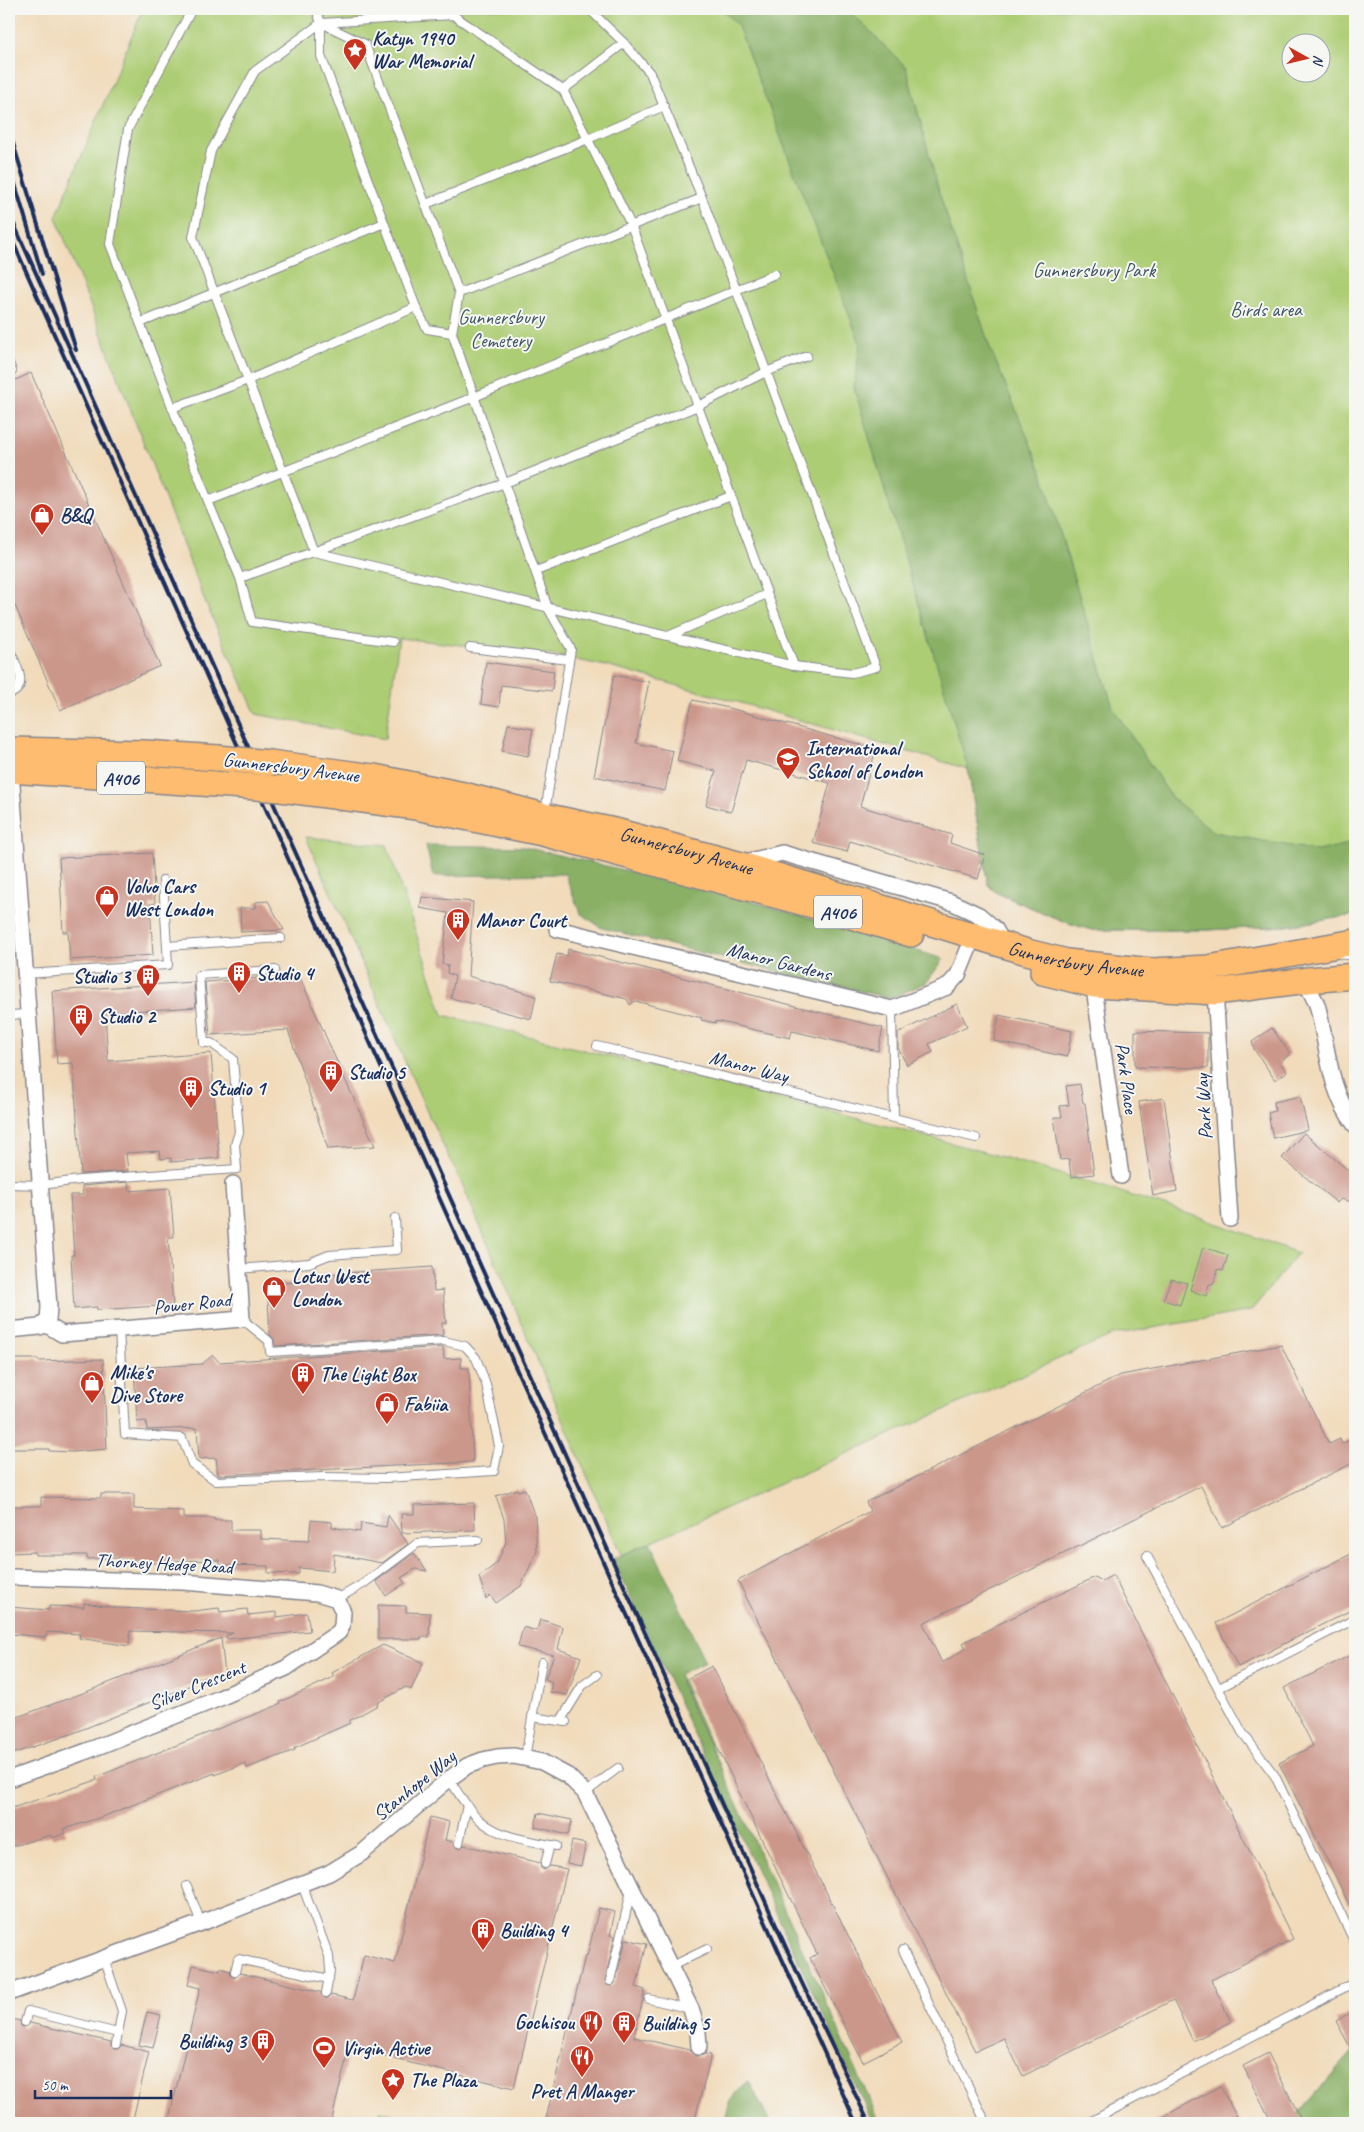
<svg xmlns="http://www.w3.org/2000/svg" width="1364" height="2132" font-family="Caveat,sans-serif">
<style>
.green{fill:#adcd74;stroke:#647e69;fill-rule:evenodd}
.forest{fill:#8ab066;stroke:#527062}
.building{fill:#cc978b}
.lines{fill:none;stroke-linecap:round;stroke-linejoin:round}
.service-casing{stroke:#86858c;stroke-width:10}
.minor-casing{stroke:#86858c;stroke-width:18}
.trunk-casing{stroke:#86858c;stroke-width:28}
.service{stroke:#fff;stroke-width:8}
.minor{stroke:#fff;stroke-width:15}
.trunk{stroke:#febc70;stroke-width:25}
.rail{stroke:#1b2f5e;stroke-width:4}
.trunk-bridge-casing{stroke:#86858c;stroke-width:28;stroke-linecap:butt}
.trunk-bridge{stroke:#febc70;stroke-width:25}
.labels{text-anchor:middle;stroke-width:4;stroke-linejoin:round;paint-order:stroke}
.shield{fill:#f6f6f2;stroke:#5d6b8a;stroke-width:1}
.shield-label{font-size:19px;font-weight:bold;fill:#1b2f5e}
.poi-label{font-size:20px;font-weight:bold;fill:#1b2f5e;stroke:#f6f6f2;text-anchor:start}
.park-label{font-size:20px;fill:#405664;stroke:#f6f6f2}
.street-label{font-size:20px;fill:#1b2f5e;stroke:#f6f6f2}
</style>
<rect width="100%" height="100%" fill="#f6f6f2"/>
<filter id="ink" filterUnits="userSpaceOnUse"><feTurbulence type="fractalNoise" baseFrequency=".02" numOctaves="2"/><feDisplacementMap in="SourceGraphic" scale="10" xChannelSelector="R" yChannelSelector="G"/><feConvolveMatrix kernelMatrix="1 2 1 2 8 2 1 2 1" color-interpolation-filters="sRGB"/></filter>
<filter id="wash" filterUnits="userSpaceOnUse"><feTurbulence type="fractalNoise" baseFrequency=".0096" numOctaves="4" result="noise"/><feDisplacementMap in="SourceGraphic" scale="20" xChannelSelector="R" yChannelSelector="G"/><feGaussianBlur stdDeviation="1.12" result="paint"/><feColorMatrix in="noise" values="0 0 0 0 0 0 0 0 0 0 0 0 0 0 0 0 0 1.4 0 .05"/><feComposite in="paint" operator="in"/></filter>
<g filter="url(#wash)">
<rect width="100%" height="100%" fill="#f1dbbb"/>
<g class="green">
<path d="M143 9H1355V915L1286 926 1208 930H1092L1065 922 997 893 988 885 968 769 727 699 606 666 557 656 399 638 385 739 256 714 206 604 56 217ZM1292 42H1322V72H1292Z"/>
<path d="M306 837 387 845 443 1015C555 1043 668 1071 781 1099 956 1143 1130 1189 1298 1253L1251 1311 1112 1335 621 1555 462 1184 429 1116Z"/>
<path d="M380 2111 417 2120V2123H377Z"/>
</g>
<g class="forest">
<path d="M721 9H848L906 67 939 192 990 348 1042 472 1113 708 1172 798 1214 832 1318 851 1355 842V915L1286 926 1208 930H1092L1065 922 997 893 988 885 968 769 854 387 860 343 737 24Z"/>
<path d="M426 845 524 847 731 895 944 959 926 983 890 998 807 979 602 928 580 913 565 874 433 876Z"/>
<path d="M650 1542 705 1662 679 1674 880 2123H873L613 1559Z"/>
<path d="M1355 2049V2123H1290Z"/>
<path d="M749 2081 770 2123H724C728 2107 733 2089 749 2081Z"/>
</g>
<g id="blocks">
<g class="building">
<path d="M31 373 160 666 60 710 9 592V383Z"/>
<path d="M486 662 554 671 552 691 501 685 499 707 481 704Z"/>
<path d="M614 675 649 682 636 743 673 751 665 791 594 776Z"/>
<path d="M693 700 733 709 876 749 860 806 952 835 950 843 985 855 978 879 850 841 847 852 813 843 830 783 746 760 731 812 706 805 716 771 677 761Z"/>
<path d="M508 724 533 729 528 756 502 751Z"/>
<path d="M152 853 155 904H150L153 955 70 960 68 932H63L59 858Z"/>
<path d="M422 897 473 902 468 976 536 996 531 1019 451 998 455 976 447 973 448 965 442 964 448 913 420 908Z"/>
<path d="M268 901 284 930 241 932 240 908H256V902Z"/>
<path d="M568 949 883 1028 878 1051 792 1031 790 1038 716 1021V1023L701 1020 702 1018 635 1001 630 1005 627 999 550 981 557 954 567 956Z"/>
<path d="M299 975 330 1046 375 1146 328 1149 288 1030 210 1035 205 982Z"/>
<path d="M194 982 196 1007 105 1013 108 1061 211 1053 219 1158 171 1162V1158L161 1159 160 1151 126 1153 128 1171 81 1174 73 1063 57 1064 52 991Z"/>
<path d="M957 1004 967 1026 929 1044 933 1052 907 1065 898 1048V1033Z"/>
<path d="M999 1015 1072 1031 1067 1057 994 1041Z"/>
<path d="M1272 1028 1290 1054 1280 1062 1287 1072 1275 1080 1254 1049 1252 1042Z"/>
<path d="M1135 1031 1208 1033V1068L1135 1067Z"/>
<path d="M1080 1084 1083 1103H1085L1094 1174 1071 1177 1069 1159 1060 1160 1054 1117H1062L1060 1106 1069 1105 1066 1086Z"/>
<path d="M1300 1096 1308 1130 1273 1138 1268 1113 1275 1111 1274 1102Z"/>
<path d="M1164 1098 1177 1191 1153 1196 1139 1102Z"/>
<path d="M1304 1133 1355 1176V1203L1341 1199 1337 1203 1282 1158Z"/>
<path d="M128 1182 129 1191 170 1188 174 1237H168L173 1305 97 1310V1307L74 1309 71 1255H74L70 1195H83L82 1186Z"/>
<path d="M1203 1247 1228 1255 1223 1271 1218 1269 1213 1285 1209 1284 1206 1296 1190 1290Z"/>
<path d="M432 1267 434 1291 443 1290 446 1323H442L443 1335 275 1346 274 1339 270 1335 267 1284 317 1281 316 1275Z"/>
<path d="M1171 1279 1187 1283 1180 1305 1163 1300Z"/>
<path d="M1281 1345 1329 1444 1340 1439 1342 1444 1355 1437V1462L1222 1528 1201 1486 923 1623 942 1663 966 1648 963 1643 997 1625 1095 1577 1102 1581 1113 1575 1293 1939 1211 1980 1231 2022 1193 2041 1173 2000 1023 2076 1004 2038 975 2051 738 1581 870 1511 866 1502 1121 1375Z"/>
<path d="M443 1347 444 1359 461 1358V1368H469L473 1462 218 1475 216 1458 199 1459 197 1428 147 1430 146 1421 137 1422 134 1368 202 1364 213 1355 219 1362Z"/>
<path d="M9 1359H38V1361L103 1359 107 1449 72 1452 49 1451V1449H9Z"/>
<path d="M517 1489 518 1491 525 1489 535 1517 537 1551 521 1586 496 1603 490 1595 486 1599 479 1577 497 1563 506 1542 504 1519 496 1496Z"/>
<path d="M101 1494H134V1509L184 1511V1518H214V1520H231V1530H261V1539L309 1541 311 1520 332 1522V1527L360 1532 361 1523 386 1527 388 1515 408 1544 382 1563 334 1554 333 1571 299 1568V1574L268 1573V1566L220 1565V1560L166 1561V1563H135V1560H119V1558L87 1559V1555H35V1552L9 1553V1506H41V1497L101 1498Z"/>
<path d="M474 1503 475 1530 402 1533 401 1514H414V1505Z"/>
<path d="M1355 1552V1608L1238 1667 1216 1623Z"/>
<path d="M414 1553 427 1571 415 1569 401 1578 405 1583 386 1596 376 1581Z"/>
<path d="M84 1603 118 1608 194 1611 219 1608 220 1612 247 1609 248 1615 277 1612V1617L307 1613 310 1631 227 1639 226 1636 233 1633 130 1631 129 1646 79 1638 80 1634 47 1632 46 1637 9 1634V1607L49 1610V1606L84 1607Z"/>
<path d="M378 1605 406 1606V1612L430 1613 429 1637H421V1639H378Z"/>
<path d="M540 1619 563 1627 558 1649 581 1657 567 1695 550 1692 552 1682 545 1679 554 1655 518 1647 523 1627 537 1631Z"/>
<path d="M221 1638 225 1674 191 1679 193 1684 165 1696 71 1734 9 1755V1720L86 1692Z"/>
<path d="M383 1645 423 1663 411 1690 406 1687 377 1703 378 1705 349 1721 350 1723 294 1748 295 1750 247 1768 245 1763 215 1775V1773L178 1787 102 1817 64 1829 66 1833 52 1838 51 1835 9 1847V1809L97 1780 96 1777 281 1704 280 1702 334 1677 332 1673Z"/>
<path d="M1355 1653V1916L1279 1763 1313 1746 1284 1688Z"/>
<path d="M712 1666 902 2042 863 2062 810 1958 817 1954 685 1680Z"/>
<path d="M538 1813 572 1820 568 1835 535 1827Z"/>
<path d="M430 1817 449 1822 445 1840 453 1842 457 1848H461L464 1845 540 1863 541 1868 544 1870 550 1866 567 1869 514 2088 349 2048 331 2123H168L200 1988 188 1985 193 1965 220 1971V1968L230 1971 231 1976 234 1978 240 1973 320 1992 325 1998H328L331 1995 353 2000 364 1955 395 1963Z"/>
<path d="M572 1841 586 1844 581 1866 567 1863Z"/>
<path d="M599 1908 615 1912 610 1935 615 1936 605 1980 607 1985 611 1986 615 1983 626 1939 647 1944 636 1987 645 1990 634 2037 690 2050 695 2056H700L705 2054 711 2055 694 2123H545L585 1956H587Z"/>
<path d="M1355 2010V2056L1336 2021Z"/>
<path d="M147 2012 161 2015 153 2048 139 2045Z"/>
<path d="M9 2018 20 2021 21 2026 24 2027 30 2023 111 2042V2046L115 2049H118L122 2045 149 2052 132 2123H9Z"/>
<path d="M1268 2053 1303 2123H1272L1243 2066Z"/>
<path d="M1220 2086 1240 2123H1152Z"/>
</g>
</g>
</g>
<g filter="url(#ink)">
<use href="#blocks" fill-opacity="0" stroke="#86858c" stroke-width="1"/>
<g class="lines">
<g class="service-casing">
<g id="service">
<path d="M192 9 128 129 110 244 208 501 240 578 252 622 393 642"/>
<path d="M316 9 321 23"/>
<path d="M589 9 624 43 650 73 702 198 876 667 852 673 794 666"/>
<path d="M453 15 563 90 631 225 794 666 314 552 193 237 211 151 255 71 321 23Z"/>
<path d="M563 90 624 43"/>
<path d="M426 204 588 139 664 106"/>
<path d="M459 293 702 198"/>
<path d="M140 323 384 223"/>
<path d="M452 333 427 329 416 307 321 56V23L365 44 459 293 452 333 548 608 571 649 545 812"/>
<path d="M9 363 12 371"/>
<path d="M172 408 248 380 416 307"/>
<path d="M208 501 474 397 775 274"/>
<path d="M536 571 731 496"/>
<path d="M240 578 505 483 698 406 766 372 807 356"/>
<path d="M668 636 767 594"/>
<path d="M9 648C15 662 31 688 9 694"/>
<path d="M470 648 569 660"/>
<path d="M9 918 21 917"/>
<path d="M167 946 281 938"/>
<path d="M1339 954 1355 956"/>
<path d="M25 974 168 965 163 880"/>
<path d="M892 1009 894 1118"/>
<path d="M9 1015 28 1014"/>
<path d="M597 1046 976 1138"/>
<path d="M9 1184 41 1185 80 1180 237 1169 235 1145 239 1132 233 1059 211 1043H204L199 975 275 970"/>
<path d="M239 1269 309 1263 329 1255 397 1250 395 1218"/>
<path d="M119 1330 125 1434 182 1438 192 1464 216 1481 323 1477 386 1478 494 1471 499 1446 486 1384 476 1358 465 1346 444 1341 270 1352 269 1341 242 1319"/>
<path d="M1147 1556 1242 1732 1275 1776 1355 1943"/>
<path d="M337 1599 363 1584 418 1543 478 1540"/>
<path d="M1219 1688 1355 1619"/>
<path d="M532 1717 566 1722"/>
<path d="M561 1720 582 1686 597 1675"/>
<path d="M525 1758 542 1662"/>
<path d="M449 1779C458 1792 467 1809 480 1820 500 1838 531 1841 556 1846"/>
<path d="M585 1793 618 1768"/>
<path d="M459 1843 467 1805"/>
<path d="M545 1864 550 1845"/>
<path d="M302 1885 329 1956 330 1971 326 1993"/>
<path d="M187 1886 201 1923"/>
<path d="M903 1950 986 2123"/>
<path d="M104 1958 122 2011 116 2044"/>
<path d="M672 1966 707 1949"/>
<path d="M235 1972 238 1959 329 1979"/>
<path d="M610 1981 631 1891"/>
<path d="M649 1999 691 2009"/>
<path d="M25 2022 28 2011 118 2033"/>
<path d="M1088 2123 1355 1982"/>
</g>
</g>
<g class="minor-casing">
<g id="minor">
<path d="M742 863 782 853 951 902 979 915 995 929 1004 945"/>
<path d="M557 929 892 1009 947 987 958 975 968 950"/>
<path d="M1308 980C1309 995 1315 996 1318 1008 1328 1049 1329 1091 1355 1125"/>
<path d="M1095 985V995L1121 1176"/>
<path d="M1215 992 1230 1219"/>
<path d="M45 1324 62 1334 242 1319 233 1184"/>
<path d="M9 1330 40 1327 48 1320 49 1307 11 771"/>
<path d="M9 1577 183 1582 317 1593 337 1599 343 1612 342 1626 339 1632 286 1668 220 1698 87 1751 9 1779"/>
<path d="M9 1993 201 1923 329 1873 362 1853 449 1779 467 1766 483 1760 497 1757 514 1756 542 1762 568 1776 585 1793 691 2009 698 2032 699 2047"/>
</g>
</g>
<g class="trunk-casing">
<g id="trunk">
<path d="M9 750 145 753 218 758"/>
<path id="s1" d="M270 763 374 777 464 795 544 816 619 832 738 864 1027 952 1067 962 1152 971 1208 968 1355 942"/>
<path d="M9 770 230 785"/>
<path d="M281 789 416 807 542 833 835 911 911 934"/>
<path d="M1043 972 1095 985 1215 992 1308 980 1355 976"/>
</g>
</g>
<use href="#service" class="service"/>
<use href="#minor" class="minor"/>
<use href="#trunk" class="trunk"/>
<g class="rail">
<path d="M9 130 76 350"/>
<path d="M9 164 42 274"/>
<path d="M9 213 801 1981 869 2123"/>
<path d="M9 233 459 1242 856 2123"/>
</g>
<g class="trunk-bridge-casing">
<g id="trunk-bridge">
<path d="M218 758 270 763"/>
<path d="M230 785 281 789"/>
</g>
</g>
<use href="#trunk-bridge" class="trunk-bridge"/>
</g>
</g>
<defs>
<g id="sight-pin" transform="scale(1.25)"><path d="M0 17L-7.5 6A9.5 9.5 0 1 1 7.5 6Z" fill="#c8321e" stroke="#f6f6f2"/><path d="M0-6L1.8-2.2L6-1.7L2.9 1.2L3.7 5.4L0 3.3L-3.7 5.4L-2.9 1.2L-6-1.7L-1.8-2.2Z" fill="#fff"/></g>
<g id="shop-pin" transform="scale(1.25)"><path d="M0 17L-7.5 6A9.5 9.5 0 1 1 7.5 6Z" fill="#c8321e" stroke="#f6f6f2"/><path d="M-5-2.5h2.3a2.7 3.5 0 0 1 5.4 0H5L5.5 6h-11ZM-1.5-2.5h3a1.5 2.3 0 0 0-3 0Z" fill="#fff"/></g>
<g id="school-pin" transform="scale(1.25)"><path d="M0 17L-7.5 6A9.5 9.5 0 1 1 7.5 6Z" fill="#c8321e" stroke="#f6f6f2"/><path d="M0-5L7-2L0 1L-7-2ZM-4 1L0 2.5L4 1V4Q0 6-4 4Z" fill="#fff"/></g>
<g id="building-pin" transform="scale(1.25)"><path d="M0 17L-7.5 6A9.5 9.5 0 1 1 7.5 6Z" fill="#c8321e" stroke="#f6f6f2"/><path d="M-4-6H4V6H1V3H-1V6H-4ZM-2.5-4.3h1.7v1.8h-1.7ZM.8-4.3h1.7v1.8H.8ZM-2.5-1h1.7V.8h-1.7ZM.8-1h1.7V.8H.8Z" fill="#fff"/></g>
<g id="restaurant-pin" transform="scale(1.25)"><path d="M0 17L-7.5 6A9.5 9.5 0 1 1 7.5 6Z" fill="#c8321e" stroke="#f6f6f2"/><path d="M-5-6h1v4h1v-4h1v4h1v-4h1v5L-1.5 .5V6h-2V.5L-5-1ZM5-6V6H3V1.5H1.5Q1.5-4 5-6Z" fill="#fff"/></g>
<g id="stadium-pin" transform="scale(1.25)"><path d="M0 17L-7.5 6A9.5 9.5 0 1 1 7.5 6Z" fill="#c8321e" stroke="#f6f6f2"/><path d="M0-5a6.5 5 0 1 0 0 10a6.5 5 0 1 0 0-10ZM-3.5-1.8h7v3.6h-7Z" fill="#fff"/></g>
</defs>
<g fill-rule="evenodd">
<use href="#sight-pin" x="355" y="50"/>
<use href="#shop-pin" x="42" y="515"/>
<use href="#school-pin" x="788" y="759"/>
<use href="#shop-pin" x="107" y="897"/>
<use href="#building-pin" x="458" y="920"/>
<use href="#building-pin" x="239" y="973"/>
<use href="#building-pin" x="148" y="976"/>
<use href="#building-pin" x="81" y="1016"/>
<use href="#building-pin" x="331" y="1072"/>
<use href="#building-pin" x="191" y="1088"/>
<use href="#shop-pin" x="274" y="1288"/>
<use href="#building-pin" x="303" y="1374"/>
<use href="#shop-pin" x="92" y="1383"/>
<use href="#shop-pin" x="387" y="1404"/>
<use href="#building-pin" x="483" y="1930"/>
<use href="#restaurant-pin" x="591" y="2022"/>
<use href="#building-pin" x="624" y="2023"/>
<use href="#building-pin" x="263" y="2041"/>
<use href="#stadium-pin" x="324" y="2048"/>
<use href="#restaurant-pin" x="582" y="2057"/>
<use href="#sight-pin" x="393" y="2080"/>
</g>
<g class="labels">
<g class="shield">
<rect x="97" y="761.5" width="48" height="33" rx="4"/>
<rect x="814" y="895.5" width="48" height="33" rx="4"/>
</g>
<g class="shield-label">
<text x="121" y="785">A406</text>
<text x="838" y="919">A406</text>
</g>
<g class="poi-label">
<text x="372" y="45">Katyn 1940<tspan x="372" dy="23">War Memorial</tspan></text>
<text x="60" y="522">B&amp;Q</text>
<text x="806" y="755">International<tspan x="806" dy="23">School of London</tspan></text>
<text x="124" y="893">Volvo Cars<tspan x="124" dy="23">West London</tspan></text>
<text x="476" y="927">Manor Court</text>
<text x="256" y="980">Studio 4</text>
<text x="130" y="983" text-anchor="end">Studio 3</text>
<text x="98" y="1023">Studio 2</text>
<text x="348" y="1079">Studio 5</text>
<text x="208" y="1095">Studio 1</text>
<text x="292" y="1283">Lotus West<tspan x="292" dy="23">London</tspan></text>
<text x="110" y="1379">Mike's<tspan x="110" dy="23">Dive Store</tspan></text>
<text x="320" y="1381">The Light Box</text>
<text x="404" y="1411">Fabiia</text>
<text x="500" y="1937">Building 4</text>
<text x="574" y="2029" text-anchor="end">Gochisou</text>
<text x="642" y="2030">Building 5</text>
<text x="246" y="2048" text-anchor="end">Building 3</text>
<text x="342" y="2055">Virgin Active</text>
<text x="410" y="2087">The Plaza</text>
<text x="582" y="2098" text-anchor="middle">Pret A Manger</text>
</g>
<g class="park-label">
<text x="1094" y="277">Gunnersbury Park</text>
<text x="1266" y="316">Birds area</text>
<text x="501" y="324">Gunnersbury<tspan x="501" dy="23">Cemetery</tspan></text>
</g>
<g class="street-label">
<text transform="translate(291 767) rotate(7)" y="7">Gunnersbury Avenue</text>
<text dy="7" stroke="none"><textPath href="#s1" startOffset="426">Gunnersbury Avenue</textPath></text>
<text dy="7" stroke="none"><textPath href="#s1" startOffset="831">Gunnersbury Avenue</textPath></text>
<text transform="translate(779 961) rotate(14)" y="7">Manor Gardens</text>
<text transform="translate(749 1066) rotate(14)" y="7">Manor Way</text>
<text transform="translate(1127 1078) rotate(82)" y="7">Park Place</text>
<text transform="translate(1203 1107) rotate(-94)" y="7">Park Way</text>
<text transform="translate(192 1303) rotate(-6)" y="7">Power Road</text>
<text transform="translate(164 1563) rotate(3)" y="7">Thorney Hedge Road</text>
<text transform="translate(197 1685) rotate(-22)" y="7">Silver Crescent</text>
<text transform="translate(414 1785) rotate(-39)" y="7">Stanhope Way</text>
</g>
</g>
<rect width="1364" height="2132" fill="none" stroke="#f6f6f2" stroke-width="30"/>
<g transform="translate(1306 58) rotate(98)"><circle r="24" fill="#f6f6f2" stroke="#9ea6b7"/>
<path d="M0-4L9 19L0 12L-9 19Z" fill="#c8321e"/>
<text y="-8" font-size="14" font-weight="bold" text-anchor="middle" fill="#1b2f5e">N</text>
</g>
<path d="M35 2090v8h136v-8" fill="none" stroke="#1b2f5e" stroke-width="2.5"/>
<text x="42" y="2090" font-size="15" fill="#1b2f5e" stroke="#f6f6f2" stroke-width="4" paint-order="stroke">50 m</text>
</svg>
